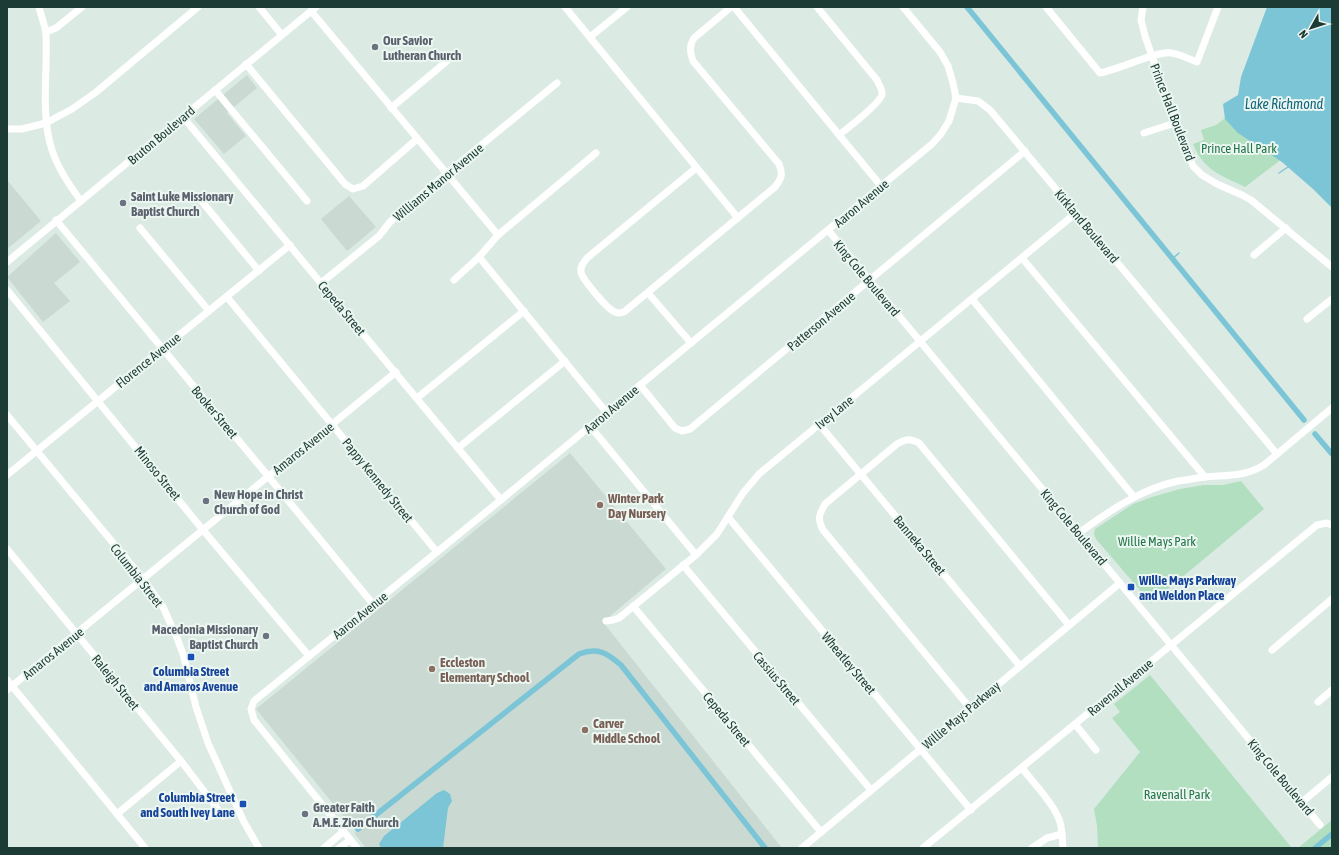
<svg xmlns="http://www.w3.org/2000/svg" width="1339" height="855" font-family="'Asap Condensed',sans-serif">
<style>
.built{fill:#cadad3}
.green{fill:#b1dfc0}
.water{fill:#7cc5d7}
.lines{fill:none;stroke-linecap:round;stroke-linejoin:round}
.stream{stroke:#7cc5d7;stroke-width:1.5}
.canal{stroke:#7cc5d7;stroke-width:5.5}
.minor{stroke:#fff;stroke-width:7}
.worship-dot{fill:#6b7280;stroke:#ecf7f2;stroke-width:1.5}
.education-dot{fill:#8d6e63;stroke:#ecf7f2;stroke-width:1.5}
.transit-dot{fill:#1a4fb4;stroke:#ecf7f2;stroke-width:1.5}
.labels{text-anchor:middle;stroke-width:4;stroke-linejoin:round;paint-order:stroke}
.worship-label{font-size:13px;font-weight:bold;fill:#5b616d;stroke:#ecf7f2;text-anchor:start}
.street-label{font-size:13px;fill:#1c3b34;stroke:#ecf7f2}
.park-label{font-size:13px;fill:#227546;stroke:#ecf7f2}
.education-label{font-size:13px;font-weight:bold;fill:#785e54;stroke:#ecf7f2;text-anchor:start}
.transit-label{font-size:13px;font-weight:bold;fill:#164399;stroke:#ecf7f2;text-anchor:start}
.water-label{font-size:14px;font-style:italic;fill:#11657c;stroke:#ecf7f2}
</style>
<rect width="100%" height="100%" fill="#dceae4"/>
<g class="built">
<path d="M247 75 257 88 227 113 246 136 224 154 194 119Z"/>
<path d="M7 180 41 221 7 249Z"/>
<path d="M349 196 376 227 347 251 321 219Z"/>
<path d="M56 233 80 262 54 283 70 301 43 322 7 277Z"/>
<path d="M570 453 666 569 603 622 782 848H366L354 833 356 832 256 709Z"/>
</g>
<g class="green">
<path d="M1244 104 1287 155 1245 187C1221 175 1204 171 1193 144L1204 140 1201 130 1216 125Z"/>
<path d="M1241 481 1264 509 1151 603 1096 539 1094 534 1095 529 1133 504 1152 497 1180 489 1204 485H1223Z"/>
<path d="M1150 675 1292 848H1098L1097 826 1094 809 1140 752 1112 718 1120 712 1114 704Z"/>
<path d="M1332 820V848H1298Z"/>
</g>
<g class="water">
<path d="M1267 7H1332V208L1313 189 1282 162 1238 133 1225 119 1223 104 1238 95 1241 77Z"/>
<path d="M444 790 450 794 452 801 448 808 443 848H381L379 844 384 836 437 793Z"/>
</g>
<g class="lines">
<g class="stream">
<path d="M1279 173 1288 167"/>
<path d="M1172 259 1179 253"/>
</g>
<g class="canal">
<path d="M967 7 1304 420"/>
<path d="M1315 434 1332 454"/>
<path d="M358 829 579 654C598 647 607 653 621 665L765 848"/>
<path d="M1315 848 1332 834"/>
</g>
<g class="minor">
<path d="M39 7C41 16 45 25 46 34 48 71 40 114 52 150 58 169 69 185 81 201"/>
<path d="M259 7 282 35"/>
<path d="M565 7 738 218"/>
<path d="M734 7 881 186"/>
<path d="M817 7 877 80C879 85 883 90 882 95 878 105 848 128 839 135"/>
<path d="M1046 7 1100 73C1118 70 1158 50 1171 53 1180 54 1189 59 1197 62L1218 7"/>
<path d="M1143 7 1141 20 1145 36 1175 123 1193 166 1202 175 1217 184 1242 195 1251 200 1332 267"/>
<path d="M311 11 498 235"/>
<path d="M46 32 56 28 82 7"/>
<path d="M590 37 627 7"/>
<path d="M246 64 345 184 353 189 363 186 417 139"/>
<path d="M215 90 307 201"/>
<path d="M956 98 978 101 990 110 1277 454"/>
<path d="M391 108 447 61"/>
<path d="M183 117 501 500"/>
<path d="M7 129H22L46 123 72 109 95 93 198 7"/>
<path d="M1144 133 1175 123"/>
<path d="M696 168 587 258C584 262 580 266 581 272 582 279 608 310 615 312 617 313 621 313 624 312L775 187C782 178 783 174 779 164L693 61C690 52 689 46 694 38L731 7"/>
<path d="M199 198 259 271"/>
<path d="M56 220 268 476 373 604"/>
<path d="M140 228 209 311"/>
<path d="M828 230 1320 825"/>
<path d="M1254 255 1286 228"/>
<path d="M479 257 607 413"/>
<path d="M1022 258 1205 477"/>
<path d="M7 262 316 7"/>
<path d="M454 280 479 257 498 235 596 153"/>
<path d="M321 283 379 236 390 222 446 174 557 83"/>
<path d="M7 290 203 530 309 656"/>
<path d="M648 293 691 343"/>
<path d="M227 297 437 552"/>
<path d="M972 299 1134 497"/>
<path d="M1307 319 1332 299"/>
<path d="M640 385 675 428 682 431 690 429 1025 151"/>
<path d="M417 398 524 311"/>
<path d="M7 415 143 579 163 607 177 638 183 654 196 707 208 743 244 822 259 848"/>
<path d="M819 424 1020 666"/>
<path d="M590 426 696 555"/>
<path d="M458 448 565 361"/>
<path d="M7 475 290 245"/>
<path d="M728 517 971 810"/>
<path d="M1079 533C1109 511 1141 489 1178 481 1187 480 1196 478 1205 477 1228 475 1244 477 1264 465L1332 408"/>
<path d="M7 549 181 761 223 816"/>
<path d="M683 565 871 790"/>
<path d="M633 606 821 832"/>
<path d="M606 621 613 620 619 618 696 555 717 534 743 493 759 474 1076 213"/>
<path d="M1272 650 1332 599"/>
<path d="M7 680 145 848"/>
<path d="M7 690 396 372"/>
<path d="M1318 702 1332 690"/>
<path d="M970 708 823 530C817 518 819 515 825 504L897 444C906 439 910 438 919 443L1069 625"/>
<path d="M1075 724 1096 750"/>
<path d="M1022 768C1032 781 1053 803 1058 817 1063 826 1062 838 1063 848"/>
<path d="M1302 802 1332 777"/>
<path d="M117 814 181 761"/>
<path d="M213 816 215 803"/>
<path d="M324 848 343 832"/>
<path d="M339 848 350 840"/>
<path d="M357 848 254 720 251 709 254 701 502 499 932 144 941 134 949 121 956 98 953 83 948 66 940 52 903 7"/>
<path d="M802 848 1120 583"/>
<path d="M923 848 1075 724 1317 525 1327 523 1332 525"/>
<path d="M1032 848 1047 838 1062 834"/>
</g>
</g>
<g class="worship-dot">
<circle cx="375" cy="47" r="4"/>
<circle cx="123" cy="203" r="4"/>
<circle cx="206" cy="501" r="4"/>
<circle cx="266" cy="636" r="4"/>
<circle cx="305" cy="814" r="4"/>
</g>
<g class="education-dot">
<circle cx="600" cy="505" r="4"/>
<circle cx="432" cy="669" r="4"/>
<circle cx="585" cy="730" r="4"/>
</g>
<g class="transit-dot">
<rect x="1127" y="583" width="8" height="8" rx="2"/>
<rect x="187" y="653" width="8" height="8" rx="2"/>
<rect x="239" y="800" width="8" height="8" rx="2"/>
</g>
<g class="labels">
<g class="worship-label">
<text x="383" y="45">Our Savior<tspan x="383" dy="15">Lutheran Church</tspan></text>
<text x="131" y="201">Saint Luke Missionary<tspan x="131" dy="15">Baptist Church</tspan></text>
<text x="214" y="499">New Hope in Christ<tspan x="214" dy="15">Church of God</tspan></text>
<text x="258" y="634" text-anchor="end">Macedonia Missionary<tspan x="258" dy="15">Baptist Church</tspan></text>
<text x="313" y="812">Greater Faith<tspan x="313" dy="15">A.M.E. Zion Church</tspan></text>
</g>
<g class="street-label">
<text transform="translate(1173 112) rotate(69)" y="5">Prince Hall Boulevard</text>
<text transform="translate(161 135) rotate(-40)" y="5">Bruton Boulevard</text>
<text transform="translate(438 182) rotate(-40)" y="5">Williams Manor Avenue</text>
<text transform="translate(861 203) rotate(-40)" y="5">Aaron Avenue</text>
<text transform="translate(1087 226) rotate(50)" y="5">Kirkland Boulevard</text>
<text transform="translate(867 278) rotate(50)" y="5">King Cole Boulevard</text>
<text transform="translate(342 308) rotate(50)" y="5">Cepeda Street</text>
<text transform="translate(821 321) rotate(-40)" y="5">Patterson Avenue</text>
<text transform="translate(148 360) rotate(-39)" y="5">Florence Avenue</text>
<text transform="translate(611 409) rotate(-40)" y="5">Aaron Avenue</text>
<text transform="translate(215 412) rotate(50)" y="5">Booker Street</text>
<text transform="translate(834 412) rotate(-39)" y="5">Ivey Lane</text>
<text transform="translate(303 448) rotate(-39)" y="5">Amaros Avenue</text>
<text transform="translate(158 473) rotate(51)" y="5">Minoso Street</text>
<text transform="translate(378 480) rotate(51)" y="5">Pappy Kennedy Street</text>
<text transform="translate(1074 527) rotate(50)" y="5">King Cole Boulevard</text>
<text transform="translate(920 545) rotate(50)" y="5">Banneka Street</text>
<text transform="translate(137 575) rotate(52)" y="5">Columbia Street</text>
<text transform="translate(360 615) rotate(-39)" y="5">Aaron Avenue</text>
<text transform="translate(53 653) rotate(-39)" y="5">Amaros Avenue</text>
<text transform="translate(849 663) rotate(50)" y="5">Wheatley Street</text>
<text transform="translate(777 678) rotate(50)" y="5">Cassius Street</text>
<text transform="translate(116 682) rotate(51)" y="5">Raleigh Street</text>
<text transform="translate(1120 687) rotate(-40)" y="5">Ravenall Avenue</text>
<text transform="translate(961 715) rotate(-40)" y="5">Willie Mays Parkway</text>
<text transform="translate(727 719) rotate(50)" y="5">Cepeda Street</text>
<text transform="translate(1281 777) rotate(50)" y="5">King Cole Boulevard</text>
</g>
<g class="park-label">
<text x="1239" y="153">Prince Hall Park</text>
<text x="1157" y="546">Willie Mays Park</text>
<text x="1177" y="799">Ravenall Park</text>
</g>
<g class="education-label">
<text x="608" y="503">Winter Park<tspan x="608" dy="15">Day Nursery</tspan></text>
<text x="440" y="667">Eccleston<tspan x="440" dy="15">Elementary School</tspan></text>
<text x="593" y="728">Carver<tspan x="593" dy="15">Middle School</tspan></text>
</g>
<g class="transit-label">
<text x="1139" y="585">Willie Mays Parkway<tspan x="1139" dy="15">and Weldon Place</tspan></text>
<text x="191" y="676" text-anchor="middle">Columbia Street<tspan x="191" dy="15">and Amaros Avenue</tspan></text>
<text x="235" y="802" text-anchor="end">Columbia Street<tspan x="235" dy="15">and South Ivey Lane</tspan></text>
</g>
<g class="water-label">
<text x="1284" y="109">Lake Richmond</text>
</g>
</g>
<rect width="1339" height="855" fill="none" stroke="#1c3b34" stroke-width="16"/>
<g transform="translate(1311 28) rotate(231)" stroke="#ecf7f2" stroke-width="3" paint-order="stroke">
<path d="M0-3L7 15L0 10L-7 15Z" fill="#1c3b34"/>
<text y="-6" font-size="11" font-weight="bold" text-anchor="middle" fill="#1c3b34">N</text>
</g>
</svg>
